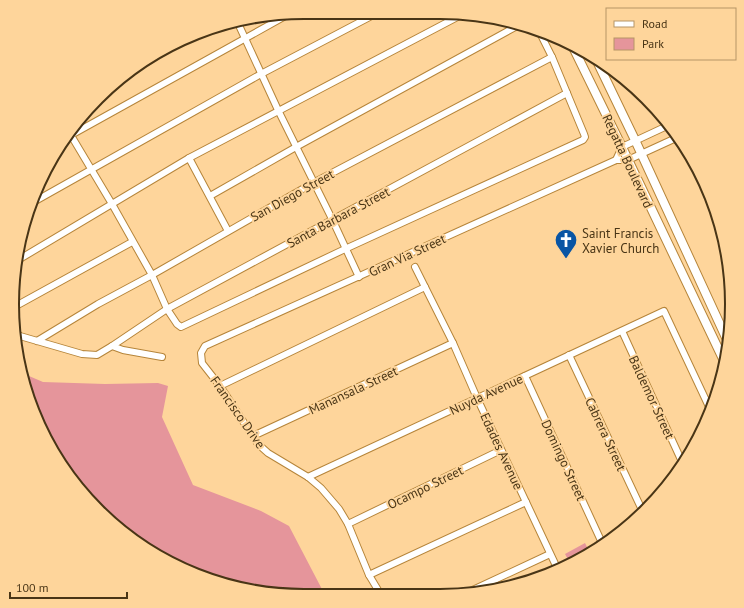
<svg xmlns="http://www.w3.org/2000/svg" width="744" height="608" font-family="'PT Sans',sans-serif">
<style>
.green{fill:#e5959b}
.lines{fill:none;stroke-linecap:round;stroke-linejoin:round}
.minor-casing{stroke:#b6853a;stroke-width:8}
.tertiary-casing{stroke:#b6853a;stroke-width:10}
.minor{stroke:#fff;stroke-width:6}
.tertiary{stroke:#fff;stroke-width:8}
.labels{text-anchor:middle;stroke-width:4;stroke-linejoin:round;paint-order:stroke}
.street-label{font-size:13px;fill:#493516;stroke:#fed59b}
.poi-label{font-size:13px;fill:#493516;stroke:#fed59b;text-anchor:start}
.rim{fill:none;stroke:#493516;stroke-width:2}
</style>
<rect width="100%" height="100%" fill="#fed59b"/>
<g class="green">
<path d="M22 373 43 382 105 384 158 383 168 386 162 417 193 485 261 511 289 526 325 595H285L229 586 175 566 126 536 72 482 42 433Z"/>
<path d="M585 543 590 553 571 565 565 554Z"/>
</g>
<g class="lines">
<g class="minor-casing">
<g id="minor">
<path d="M237 21 278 110 333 221 359 277"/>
<path d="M69 132 112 204 152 275 167 309 177 324 181 327 345 249 583 140 585 137 584 134 552 57 539 31"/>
<path d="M64 139 289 14"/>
<path d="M189 158 228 231"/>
<path d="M616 160 622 147 667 126"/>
<path d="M210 196 296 147 517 26"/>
<path d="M30 204 261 74 379 12"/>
<path d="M18 260 189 158 463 14"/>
<path d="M415 267 453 343 477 398 558 570"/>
<path d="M14 307 132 242"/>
<path d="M622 331 683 464"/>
<path d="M16 333 20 336 82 354 97 355 112 346 123 350 162 357"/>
<path d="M37 341 98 304 152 275 313 183 552 57"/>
<path d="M112 346 167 309 567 93"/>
<path d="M569 355 643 512"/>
<path d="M525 376 603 545"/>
<path d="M220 386 425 287"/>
<path d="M253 436 453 343"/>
<path d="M308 477 664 311 711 411"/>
<path d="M348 524 501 450"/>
<path d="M369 575 526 502"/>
<path d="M381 595 369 575 348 524 339 509 321 488 308 477 268 453 258 444 220 386 202 363 201 353 205 346 616 160H628L676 138"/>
<path d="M462 595 550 554"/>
</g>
</g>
<g class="tertiary-casing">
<g id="tertiary">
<path d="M572 45 622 147 725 363"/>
<path d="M595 57 635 140 729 344"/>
</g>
</g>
<use href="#minor" class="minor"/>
<use href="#tertiary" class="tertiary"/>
</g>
<defs>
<g id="church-pin" transform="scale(1.15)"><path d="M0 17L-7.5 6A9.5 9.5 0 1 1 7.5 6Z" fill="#0955a4" stroke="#fed59b"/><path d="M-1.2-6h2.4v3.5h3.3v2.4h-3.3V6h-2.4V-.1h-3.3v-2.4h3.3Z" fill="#fff"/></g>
</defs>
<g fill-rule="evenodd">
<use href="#church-pin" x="566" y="240"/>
</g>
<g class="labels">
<g class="street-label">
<text transform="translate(628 161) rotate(65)" y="5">Regatta Boulevard</text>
<text transform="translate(292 195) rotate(-29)" y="5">San Diego Street</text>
<text transform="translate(338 217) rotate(-28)" y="5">Santa Barbara Street</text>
<text transform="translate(407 255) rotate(-25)" y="5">Gran Via Street</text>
<text transform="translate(353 390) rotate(-25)" y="5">Manansala Street</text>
<text transform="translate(486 394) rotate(-25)" y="5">Nuyda Avenue</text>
<text transform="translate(652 397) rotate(65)" y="5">Baldemor Street</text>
<text transform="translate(238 412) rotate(55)" y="5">Francisco Drive</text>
<text transform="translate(606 434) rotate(65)" y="5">Cabrera Street</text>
<text transform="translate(502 451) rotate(65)" y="5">Edades Avenue</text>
<text transform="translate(564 460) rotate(65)" y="5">Domingo Street</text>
<text transform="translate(425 487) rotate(-26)" y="5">Ocampo Street</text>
</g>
<g class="poi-label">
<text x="582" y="238">Saint Francis<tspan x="582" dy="15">Xavier Church</tspan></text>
</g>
</g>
<path d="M0 0H744V608H0ZM304 19H440A285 285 0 0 1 725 304V304A285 285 0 0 1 440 589H304A285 285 0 0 1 19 304V304A285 285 0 0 1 304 19Z" fill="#fed59b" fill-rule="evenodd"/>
<path class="rim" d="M304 19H440A285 285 0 0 1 725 304V304A285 285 0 0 1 440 589H304A285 285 0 0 1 19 304V304A285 285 0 0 1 304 19Z"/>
<rect x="606" y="8" width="130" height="52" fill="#fed59b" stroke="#b69566"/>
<rect x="614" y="21" width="20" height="6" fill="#ffffff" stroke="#b69566"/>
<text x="642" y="28" font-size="12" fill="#493516">Road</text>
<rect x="614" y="38" width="20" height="12" fill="#e5959b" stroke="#b69566"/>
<text x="642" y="48" font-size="12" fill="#493516">Park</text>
<path d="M10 592v6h117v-6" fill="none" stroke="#493516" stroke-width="2"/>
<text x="16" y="592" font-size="12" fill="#493516" stroke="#fed59b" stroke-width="3" paint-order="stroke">100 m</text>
</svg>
